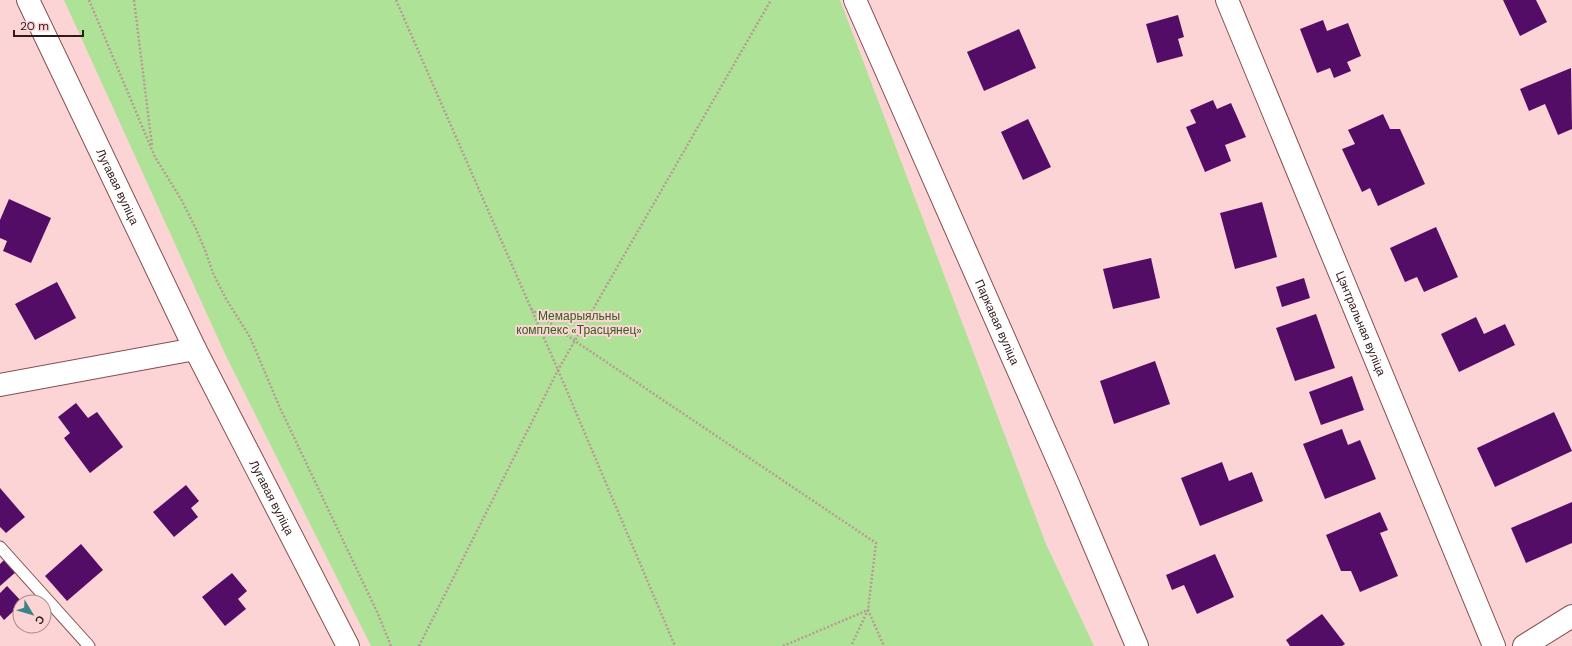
<svg xmlns="http://www.w3.org/2000/svg" width="1572" height="646" font-family="'DM Sans',sans-serif">
<style>
.green{fill:#aee397}
.building{fill:#530d67}
.lines{fill:none;stroke-linecap:round;stroke-linejoin:round}
.lane-casing{stroke:#864e51;stroke-width:13}
.street-casing{stroke:#864e51;stroke-width:24}
.path{stroke:#bb9899;stroke-width:2.5;stroke-dasharray:2 2;stroke-linecap:butt}
.lane{stroke:#fff;stroke-width:11}
.street{stroke:#fff;stroke-width:22}
.labels{text-anchor:middle;stroke-width:4;stroke-linejoin:round;paint-order:stroke}
.street-label{font-size:12px;fill:#311a1b;stroke:#fcd4d5}
.park-label{font-size:12px;fill:#315d1b;stroke:#fcd4d5}
</style>
<rect width="100%" height="100%" fill="#fcd4d5"/>
<path class="green" d="M64 0H840L1046 544 1094 646H371L226 356Z"/>
<g class="building">
<path d="M1503 0H1536L1547 22 1520 36Z"/>
<path d="M1178 15 1184 37 1178 39 1183 56 1157 63 1146 24Z"/>
<path d="M1323 20 1327 31 1348 23 1361 56 1347 62 1351 71 1334 78 1330 68 1317 73 1300 29Z"/>
<path d="M1019 29 1036 68 984 91 967 52Z"/>
<path d="M1571 68 1572 129 1558 135 1545 104 1529 111 1520 89Z"/>
<path d="M1213 100 1217 109 1231 103 1246 137 1225 145 1231 161 1205 172 1186 127 1196 123 1190 110Z"/>
<path d="M1383 114 1390 129H1400L1425 184 1378 206 1370 188 1362 192 1342 149 1355 144 1348 130Z"/>
<path d="M1028 119 1051 167 1023 180 1001 132Z"/>
<path d="M9 199 51 218 31 263 3 251 7 241 0 238V220Z"/>
<path d="M1262 202 1277 257 1235 269 1220 213Z"/>
<path d="M1436 227 1458 277 1424 292 1417 277 1405 282 1390 248Z"/>
<path d="M1151 258 1160 298 1113 309 1103 269Z"/>
<path d="M1304 278 1310 298 1282 307 1276 287Z"/>
<path d="M57 282 76 318 35 340 15 304Z"/>
<path d="M1316 314 1335 368 1295 381 1276 328Z"/>
<path d="M1476 317 1484 334 1505 324 1515 345 1459 372 1441 334Z"/>
<path d="M1155 361 1170 404 1114 424 1100 381Z"/>
<path d="M1352 376 1364 410 1321 425 1309 392Z"/>
<path d="M76 403 88 418 97 412 123 447 90 473 64 438 70 433 58 417Z"/>
<path d="M1554 412 1572 451 1495 487 1477 448Z"/>
<path d="M1342 429 1348 445 1360 440 1376 479 1325 499 1303 444Z"/>
<path d="M1222 462 1229 481 1252 472 1263 501 1200 526 1181 478Z"/>
<path d="M186 485 199 501 191 508 198 517 174 537 153 512Z"/>
<path d="M0 488 25 517 6 533 0 527Z"/>
<path d="M1572 502V543L1526 563 1511 528Z"/>
<path d="M1380 512 1388 530 1380 533 1398 576 1360 592 1351 571H1341L1326 535Z"/>
<path d="M81 544 103 570 67 601 45 576Z"/>
<path d="M1215 554 1234 597 1197 614 1184 585 1172 590 1166 575Z"/>
<path d="M6 558 17 571 0 586V564Z"/>
<path d="M232 573 247 591 238 599 246 609 225 626 202 597Z"/>
<path d="M7 586 22 602H20V605L4 620 0 615V593Z"/>
<path d="M1322 614 1345 644 1342 646H1290L1286 640Z"/>
</g>
<g class="lines">
<g class="lane-casing">
<path id="lane" d="M0 547 89 646"/>
</g>
<g class="street-casing">
<g id="street">
<path id="s1" d="M28 0 195 349 348 646"/>
<path id="s2" d="M855 0 1067 481 1137 646"/>
<path id="s3" d="M1227 0 1494 646"/>
<path d="M0 385 195 349"/>
<path d="M1524 646 1572 616"/>
</g>
</g>
<g class="path">
<path d="M89 0 155 157 181 199 196 229 205 250 213 273 226 299 250 337 280 408 378 614 391 646"/>
<path d="M134 0 152 146"/>
<path d="M396 0 558 370 675 646"/>
<path d="M531 309 575 341 876 543 868 610 851 646"/>
<path d="M419 646 558 370 771 0"/>
<path d="M783 646 868 610 884 646"/>
</g>
<use href="#lane" class="lane"/>
<use href="#street" class="street"/>
</g>
<g class="labels">
<g class="street-label">
<text dy="4" stroke="none"><textPath href="#s1" startOffset="207">Лугавая вуліца</textPath></text>
<text dy="4" stroke="none"><textPath href="#s2" startOffset="352">Паркавая вуліца</textPath></text>
<text dy="4" stroke="none"><textPath href="#s3" startOffset="350">Цэнтральная вуліца</textPath></text>
<text dy="4" stroke="none"><textPath href="#s1" startOffset="554">Лугавая вуліца</textPath></text>
</g>
<g class="park-label">
<text x="579" y="320">Мемарыяльны<tspan x="579" dy="14">комплекс «Трасцянец»</tspan></text>
</g>
</g>
<g transform="translate(32 614) rotate(128)"><circle r="19" fill="#fcd4d5" stroke="#ab8a8b"/>
<path d="M0-3L7 15L0 10L-7 15Z" fill="#3c8586"/>
<text y="-6" font-size="11" font-weight="bold" text-anchor="middle" fill="#311a1b">С</text>
</g>
<path d="M14 30v6h69v-6" fill="none" stroke="#311a1b" stroke-width="2"/>
<text x="20" y="30" font-size="12" fill="#311a1b" stroke="#fcd4d5" stroke-width="3" paint-order="stroke">20 m</text>
</svg>
